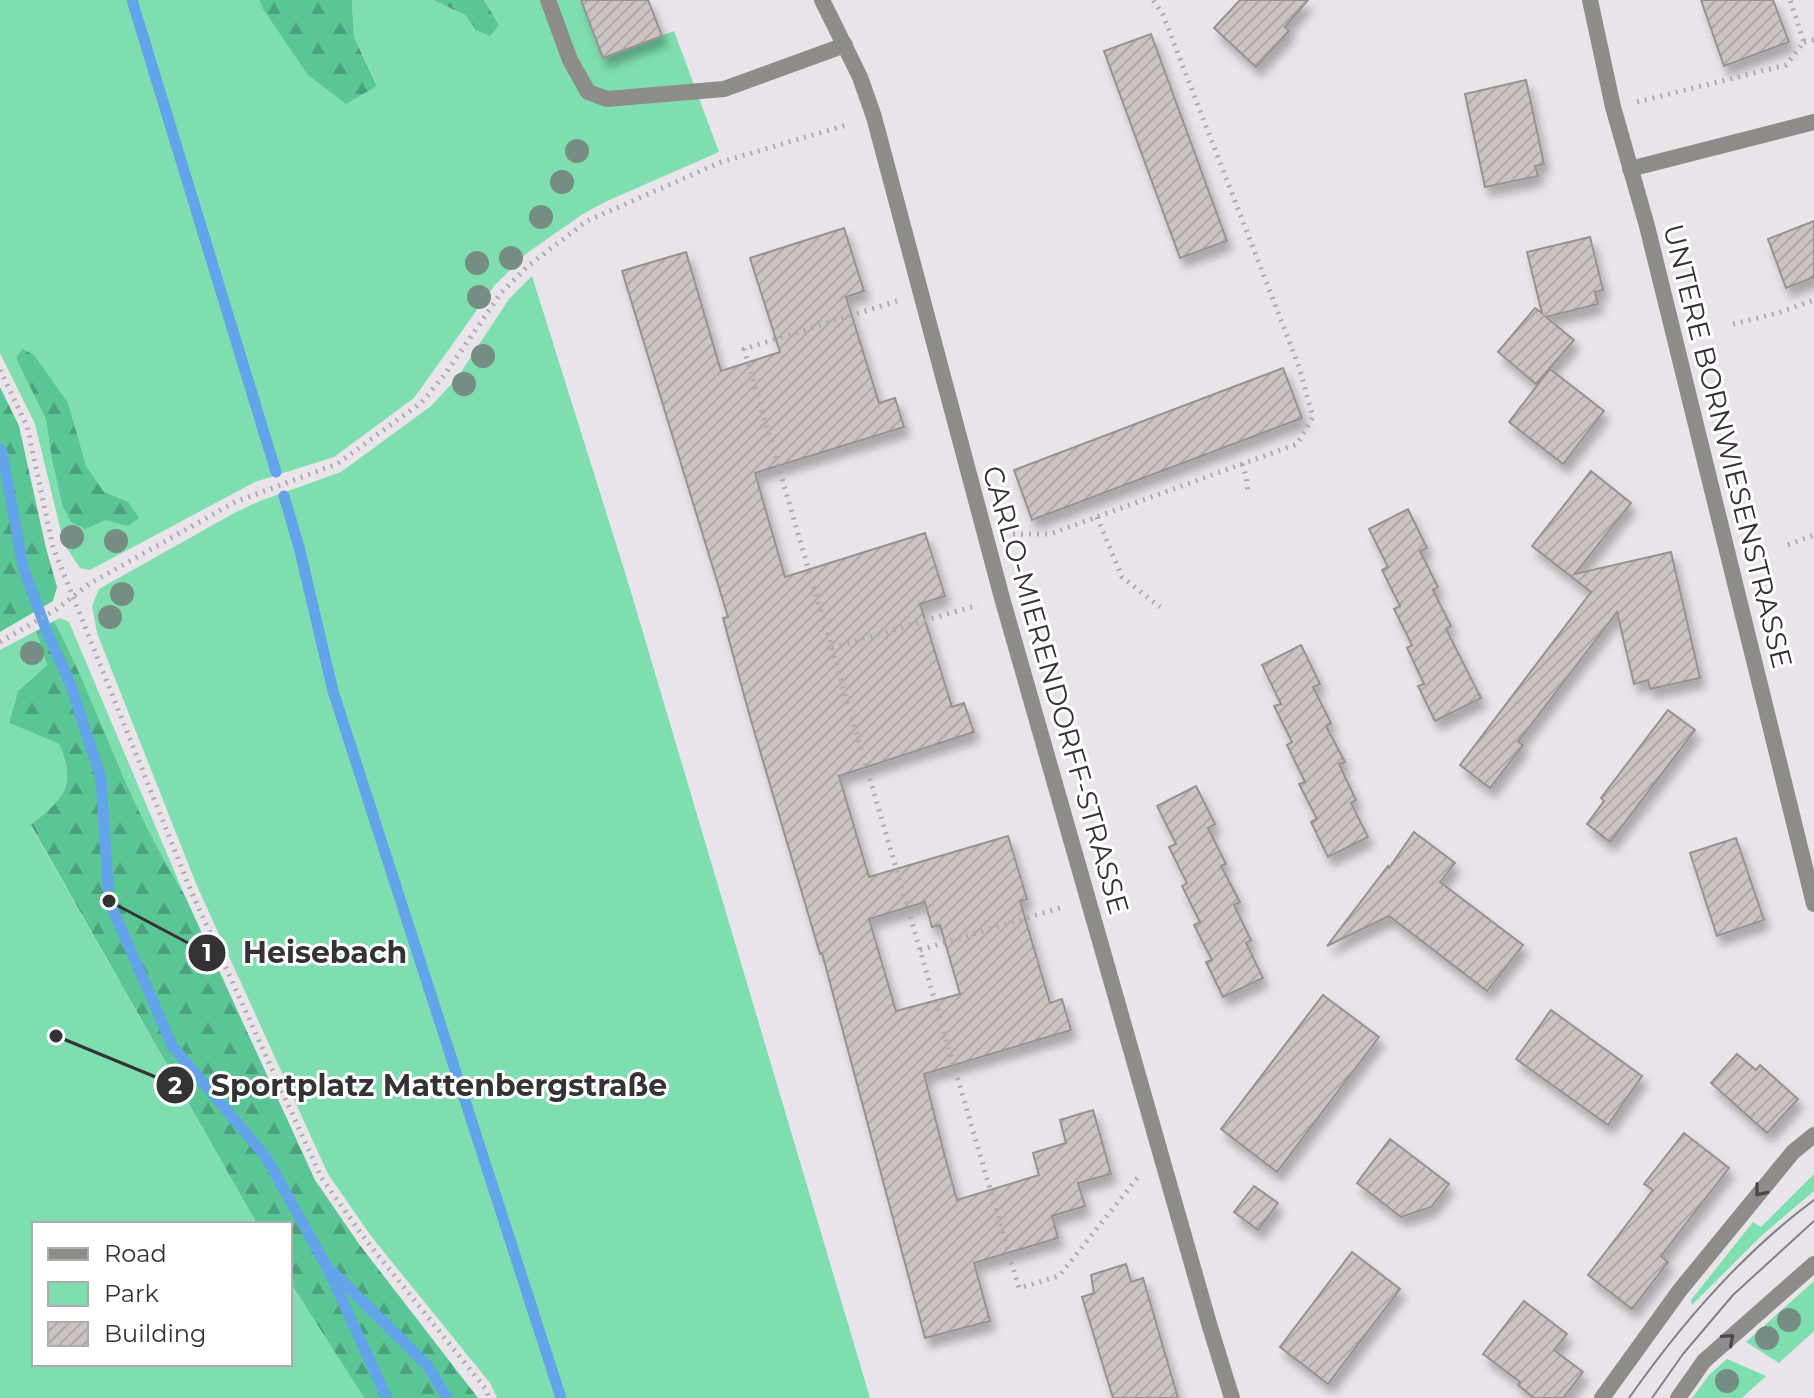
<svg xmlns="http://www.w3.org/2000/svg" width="1814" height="1398" font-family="Montserrat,sans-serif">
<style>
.green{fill:#7edeb0}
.forest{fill:url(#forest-firs)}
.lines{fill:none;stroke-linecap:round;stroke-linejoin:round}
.stream{stroke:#63a3e9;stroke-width:11}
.building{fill:url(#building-hatch);stroke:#989190;stroke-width:2;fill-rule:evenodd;filter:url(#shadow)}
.path{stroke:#aeaaae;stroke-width:5;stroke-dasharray:2 6;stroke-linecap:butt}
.lane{stroke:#8d8c89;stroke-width:16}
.street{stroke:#8d8c89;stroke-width:16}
.tram{stroke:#848185;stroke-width:2}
.tree{fill:#768d84}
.oneway{stroke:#4a4849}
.labels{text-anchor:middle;stroke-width:6;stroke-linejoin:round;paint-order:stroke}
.street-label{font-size:28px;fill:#343234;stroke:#fff}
.leader{fill:none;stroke:#343234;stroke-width:3}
.callout-dot{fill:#343234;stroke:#fff;stroke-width:3}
.mark-label{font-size:24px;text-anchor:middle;font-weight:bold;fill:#fff}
.callout-label{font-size:30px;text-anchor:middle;font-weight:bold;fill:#343234;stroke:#fff;stroke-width:6;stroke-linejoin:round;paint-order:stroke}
</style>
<defs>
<pattern id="forest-firs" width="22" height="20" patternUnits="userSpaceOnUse" patternTransform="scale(2)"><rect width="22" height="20" fill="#5ac696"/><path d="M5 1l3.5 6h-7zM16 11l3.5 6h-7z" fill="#4ba17b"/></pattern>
<pattern id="building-hatch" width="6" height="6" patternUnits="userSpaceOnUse" patternTransform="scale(2)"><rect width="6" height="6" fill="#cac3c2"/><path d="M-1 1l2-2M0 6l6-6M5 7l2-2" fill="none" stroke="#aea8a7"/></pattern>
<filter id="shadow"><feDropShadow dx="5" dy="9" stdDeviation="4" flood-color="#0004"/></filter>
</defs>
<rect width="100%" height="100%" fill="#e8e4e9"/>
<g class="green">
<path d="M0 0H259L263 9 377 85 354 37 352 0H433L465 15 476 30 499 25 484 0H581L603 57 674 31 719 152 607 201 583 214 527 253 494 286 414 398 334 457 255 482 90 570 80 568 64 544 35 424 0 353Z"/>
<path d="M532 276 628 582 870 1398H497L490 1383 371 1236 328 1174 197 886 97 633 92 606 99 589 236 512 260 501 341 472 431 406 457 378 509 299Z"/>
<path d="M60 618 69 622 184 894C163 859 144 823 127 785 103 730 82 674 54 621Z"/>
<path d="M36 631 47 665 18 691 9 723 59 744C61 750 65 756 67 762 74 792 51 809 31 826L257 1224H34V1364H290V1282L364 1398H0V650Z"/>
<path d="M1814 1174V1191L1761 1236 1692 1305 1691 1300 1753 1222 1761 1227Z"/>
<path d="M1814 1281V1331L1779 1363 1746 1342Z"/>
<path d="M1727 1359 1766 1376 1742 1398H1692L1710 1374Z"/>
</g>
<g class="forest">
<path d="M259 0H353L352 1 354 37 377 86 346 104 308 75 263 9Z"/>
<path d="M433 0H484L499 25 490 36 476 30 465 15Z"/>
<path d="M22 349 34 355 68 403 86 466 104 492 128 502 139 518 128 526 106 520 85 529 71 522 63 507 52 459 46 419 16 358Z"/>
<path d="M0 387 19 426 46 548 57 587 53 601 0 632Z"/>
<path d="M54 621C82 674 103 730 127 785 144 823 163 859 184 894L315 1180 359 1244 478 1398H364L290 1282V1224H257L31 825C63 799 78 786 59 744L9 723 18 691 47 665 36 631Z"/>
</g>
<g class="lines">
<g class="stream">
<path d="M132 0 276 472"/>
<path d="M0 449 2 452 23 567 47 632 70 683 101 778 109 901 173 1047 266 1157 326 1265 387 1398"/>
<path d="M284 496 299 547 333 691 561 1398"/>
<path d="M332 1271 428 1366 447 1398"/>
</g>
</g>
<g class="building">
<path d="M581 0H648L662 36 603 58Z"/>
<path d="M1240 0H1308L1285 27 1289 31 1256 67 1214 28Z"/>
<path d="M1701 0H1773L1789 42 1724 66Z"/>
<path d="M1151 34 1227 241 1180 258 1104 51Z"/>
<path d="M1526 80 1544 164 1535 166 1538 176 1485 187 1465 94Z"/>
<path d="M1814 221V277L1786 288 1768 239Z"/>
<path d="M844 228 864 291 846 297 879 403 895 398 904 427 755 473 785 577 925 533 945 596 920 604 952 707 964 703 974 732 839 776 869 877 1008 836 1027 899 1020 901 1050 1003 1062 999 1071 1030 924 1074 945 1157 957 1200 1039 1175 1033 1153 1066 1143 1060 1120 1093 1110 1111 1174 1078 1183 1085 1206 1052 1216 1058 1238 974 1263 990 1321 925 1338 822 953 820 954 750 717 723 618 728 617 622 271 686 252 721 371 780 352 750 258ZM925 902 932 927 940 925 960 994 896 1011 869 919Z"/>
<path d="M1590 237 1603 290 1595 292 1598 304 1546 317 1574 340 1536 384 1498 352 1535 308 1542 313 1527 252Z"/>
<path d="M1283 368 1302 418 1032 520 1014 470Z"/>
<path d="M1550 369 1604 411 1563 464 1509 422Z"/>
<path d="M1591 471 1631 503 1575 574 1671 552 1700 678 1650 689 1648 680 1634 684 1617 612 1518 742 1523 745 1490 788 1460 765 1591 592 1532 546Z"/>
<path d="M1408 509 1427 548 1420 551 1438 587 1433 590 1451 626 1446 629 1481 698 1435 721 1418 686 1424 684 1407 648 1412 645 1394 609 1400 606 1382 570 1388 567 1369 529Z"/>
<path d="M1301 645 1320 684 1313 687 1331 723 1326 726 1345 762 1339 764 1356 800 1351 803 1368 837 1328 857 1311 822 1317 819 1299 784 1305 782 1287 745 1292 742 1274 706 1281 704 1262 665Z"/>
<path d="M1668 710 1695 730 1610 842 1587 824 1604 801 1601 798Z"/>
<path d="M1196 786 1215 824 1208 828 1226 864 1221 866 1240 902 1234 905 1251 940 1246 943 1263 978 1223 997 1206 962 1212 960 1194 925 1200 922 1182 886 1187 883 1169 847 1176 844 1157 806Z"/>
<path d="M1414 832 1455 863 1440 882 1523 945 1487 991 1389 916 1327 946 1388 866 1389 868Z"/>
<path d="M1736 838 1764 920 1717 936 1690 853Z"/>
<path d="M1323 995 1379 1037 1277 1172 1221 1129Z"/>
<path d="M1551 1010 1642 1076 1608 1125 1516 1059Z"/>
<path d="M1737 1054 1756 1070 1760 1065 1798 1099 1767 1133 1711 1083Z"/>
<path d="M1684 1133 1729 1168 1661 1256 1668 1262 1632 1309 1588 1275 1653 1190 1644 1184Z"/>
<path d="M1390 1139 1449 1184 1431 1207 1401 1217 1357 1183Z"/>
<path d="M1254 1186 1278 1203 1258 1230 1234 1212Z"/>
<path d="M1352 1252 1400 1289 1328 1384 1280 1347Z"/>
<path d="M1126 1264 1131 1282 1143 1278 1178 1398H1113L1082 1297 1094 1293 1091 1275Z"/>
<path d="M1524 1301 1567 1334 1554 1350 1583 1372 1563 1398H1534L1518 1385 1520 1382 1483 1354Z"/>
</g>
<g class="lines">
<g class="path">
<path d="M1804 42 1814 40"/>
<path d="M1637 102 1786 65 1804 42 1790 0"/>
<path d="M897 301 744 349 1019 1288 1059 1276 1138 1177"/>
<path d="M1733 324 1778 313 1814 300"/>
<path d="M0 370 27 426 53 547 73 597 191 891 321 1177 365 1239 485 1388 489 1398"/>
<path d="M1242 464 1246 476 1248 493"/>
<path d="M1097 517 1122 577 1160 607"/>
<path d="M1013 534H1050L1297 444 1313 417 1298 364 1163 15 1153 0"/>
<path d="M1788 545 1814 535"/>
<path d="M0 642 57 609 89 584 235 502 337 464 422 402 446 373 501 293 528 266 587 221 721 162 850 124"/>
<path d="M832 648 978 605"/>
<path d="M920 950 1063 907"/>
</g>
<g class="lane">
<path d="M548 0 570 60 588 92 607 99 724 89 845 45"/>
<path d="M1630 169 1814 122"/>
</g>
<g class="street">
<path d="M822 0 860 77 874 117 1002 598 1210 1327 1232 1398"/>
<path d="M1590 0 1613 107 1647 226 1814 904"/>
<path d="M1602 1398 1680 1290 1793 1152 1814 1135"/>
<path d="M1678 1398 1704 1361 1814 1264"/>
</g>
<g class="tram">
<path d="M1629 1398C1681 1324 1741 1254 1814 1200"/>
<path d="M1652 1398 1683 1354 1733 1295 1814 1221"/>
</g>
</g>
<g class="tree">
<circle cx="577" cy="151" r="12"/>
<circle cx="562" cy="182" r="12"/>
<circle cx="541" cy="217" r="12"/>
<circle cx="511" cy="258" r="12"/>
<circle cx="477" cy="263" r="12"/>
<circle cx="479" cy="297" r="12"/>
<circle cx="483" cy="356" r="12"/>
<circle cx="464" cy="384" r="12"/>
<circle cx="72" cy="537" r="12"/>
<circle cx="116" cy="541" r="12"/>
<circle cx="122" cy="594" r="12"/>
<circle cx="110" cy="617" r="12"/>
<circle cx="32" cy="653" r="12"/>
<circle cx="1789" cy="1320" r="12"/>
<circle cx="1767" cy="1338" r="12"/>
<circle cx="1727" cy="1381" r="12"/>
</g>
<defs><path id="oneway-chevron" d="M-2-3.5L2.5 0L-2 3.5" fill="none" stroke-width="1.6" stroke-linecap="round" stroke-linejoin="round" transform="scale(2)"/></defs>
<g class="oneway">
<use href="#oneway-chevron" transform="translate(1760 1191) rotate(129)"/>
<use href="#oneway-chevron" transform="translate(1729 1339) rotate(-41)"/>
</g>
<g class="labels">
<g class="street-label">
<text transform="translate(1728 446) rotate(76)" y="10">UNTERE BORNWIESENSTRASSE</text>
<text transform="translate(1056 690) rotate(74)" y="10">CARLO-MIERENDORFF-STRASSE</text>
</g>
</g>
<path class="leader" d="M109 901L207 953M56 1036L175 1085"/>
<g class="callout-dot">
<circle cx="109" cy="901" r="8"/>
<circle cx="56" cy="1036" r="8"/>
<circle cx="207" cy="953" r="20"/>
<circle cx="175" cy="1085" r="20"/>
</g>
<g class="mark-label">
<text x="207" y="961">1</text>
<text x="175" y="1094">2</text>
</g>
<g class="callout-label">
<text x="325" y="963">Heisebach</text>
<text x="439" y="1096">Sportplatz Mattenbergstraße</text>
</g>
<rect x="32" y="1222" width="260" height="144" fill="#ffffff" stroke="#aeadae" stroke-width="2"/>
<rect x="48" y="1248" width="40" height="12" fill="#8d8c89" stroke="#aeadae" stroke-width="2"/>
<text x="104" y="1262" font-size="24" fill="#343234">Road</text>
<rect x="48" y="1282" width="40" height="24" fill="#7edeb0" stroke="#aeadae" stroke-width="2"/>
<text x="104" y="1302" font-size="24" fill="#343234">Park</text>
<rect x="48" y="1322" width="40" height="24" fill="url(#building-hatch)" stroke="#aeadae" stroke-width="2"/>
<text x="104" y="1342" font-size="24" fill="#343234">Building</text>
</svg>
